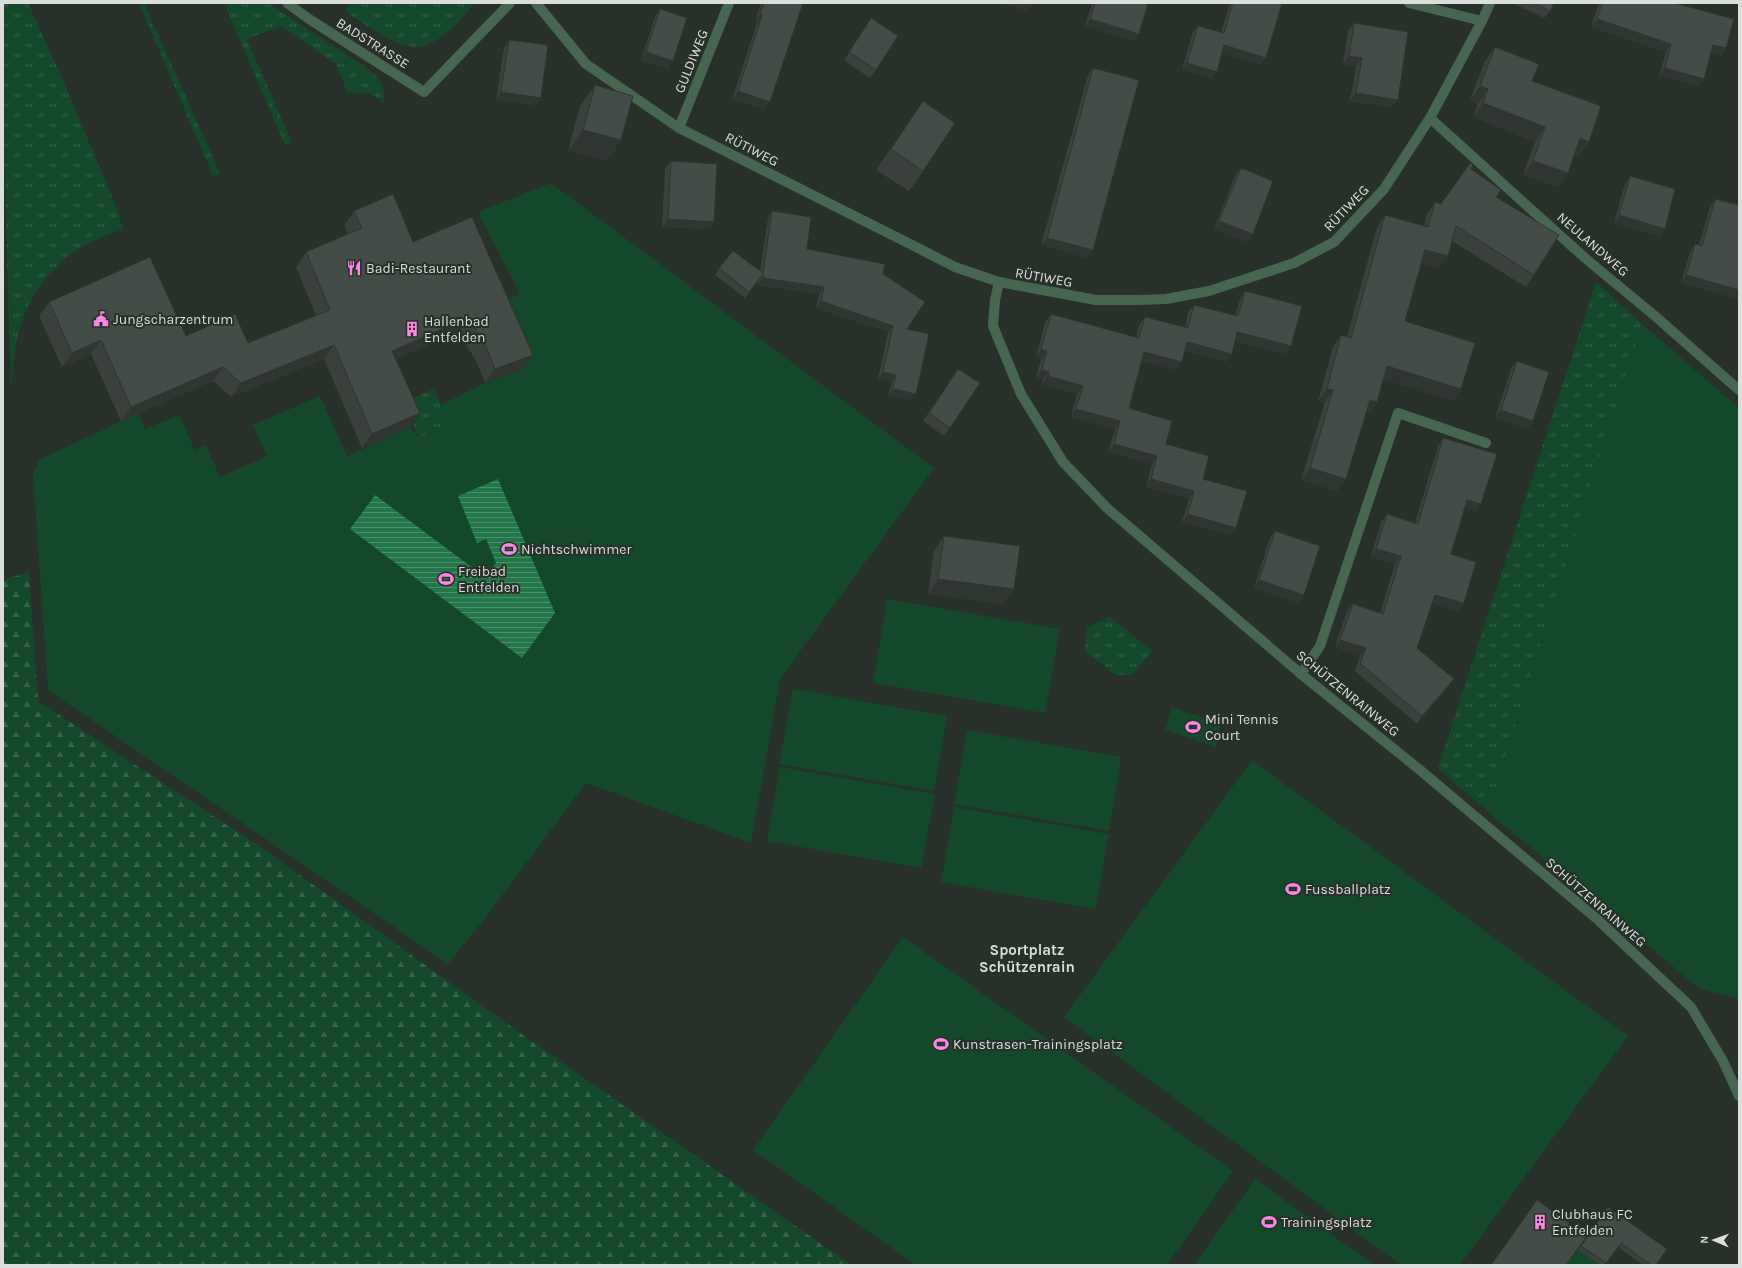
<svg xmlns="http://www.w3.org/2000/svg" width="1742" height="1268" font-family="Karla,sans-serif">
<style>
.grass{fill:url(#grass-tufts)}
.forest{fill:url(#forest-firs)}
.garden{fill:#13482a}
.water{fill:url(#water-rules)}
.lines{fill:none;stroke-linecap:round;stroke-linejoin:round}
.minor{stroke:#476651;stroke-width:10}
.wall{fill:#3a413c}
.shaded-wall{fill:#2f3531}
.building{fill:#434c46;stroke:#2f3531}
.labels{text-anchor:middle;stroke-width:4;stroke-linejoin:round;paint-order:stroke}
.street-label{font-size:14px;fill:#dadfdb;stroke:#28302a}
.poi-label{font-size:14px;fill:#dadfdb;stroke:#28302a;text-anchor:start}
.neighbourhood-label{font-size:15px;font-weight:bold;fill:#dadfdb;stroke:#28302a}
</style>
<defs>
<pattern id="grass-tufts" width="24" height="20" patternUnits="userSpaceOnUse"><rect width="24" height="20" fill="#13482a"/><path d="M3 7l-1-3M5 7V3M7 7l1-3M15 17l-1-3M17 17v-4M19 17l1-3" fill="none" stroke="#356248"/></pattern>
<pattern id="forest-firs" width="22" height="20" patternUnits="userSpaceOnUse"><rect width="22" height="20" fill="#13482a"/><path d="M5 1l3.5 6h-7zM16 11l3.5 6h-7z" fill="#356248"/></pattern>
<pattern id="water-rules" width="6" height="5" patternUnits="userSpaceOnUse"><rect width="6" height="5" fill="#237648"/><path d="M0 2.5h6" fill="none" stroke="#4d8f6a"/></pattern>
</defs>
<rect width="100%" height="100%" fill="#28302a"/>
<g class="grass">
<path d="M3 3H28L65 85 115 204 123 229C111 234 98 238 87 244 54 260 29 296 19 331 14 350 13 371 11 391L3 124Z"/>
<path d="M139 3H144L220 173 213 176Z"/>
<path d="M224 3H268L370 70C381 80 385 88 384 103L371 93H348L335 63 280 26 247 39 292 143 285 145Z"/>
<path d="M349 3H475C421 67 408 53 345 11Z"/>
<path d="M1596 282 1642 324 1488 812 1438 768Z"/>
<path d="M434 389 450 425 419 438 404 402Z"/>
<path d="M1110 617 1152 651 1132 675H1115L1085 651 1087 627Z"/>
</g>
<path class="forest" d="M29 572 38 701 259 846 523 1035 851 1265H3V580Z"/>
<g class="garden">
<path d="M551 183 934 468 780 679 751 843 586 783 482 922 448 964 48 690 33 473 39 460 138 413 145 429 179 415 195 450 206 445 220 477 267 456 253 425 320 396 347 456 410 427 419 438 449 425 441 405 485 383 523 369 494 304 520 294 478 212Z"/>
<path d="M1642 324 1739 408V999L1700 989 1488 812Z"/>
<path d="M887 599 1060 629 1045 713 873 683Z"/>
<path d="M793 689 947 716 934 791 779 764Z"/>
<path d="M1172 707 1221 724 1216 747 1165 730Z"/>
<path d="M967 730 1121 757 1109 831 954 804Z"/>
<path d="M1252 760 1628 1036 1460 1265H1401L1064 1017Z"/>
<path d="M780 767 935 794 921 868 767 841Z"/>
<path d="M954 807 1109 834 1095 909 941 882Z"/>
<path d="M903 937 1233 1171 1167 1265H916L753 1150Z"/>
<path d="M1255 1179 1374 1265H1194Z"/>
<path d="M1577 1249 1600 1265H1566Z"/>
</g>
<path class="water" d="M498 479 555 613 522 658 350 529 375 495 485 577 496 563 486 539 477 543 458 496Z"/>
<g class="lines">
<g class="minor">
<path d="M287 3 309 19 424 92 510 3"/>
<path d="M536 3 586 64 679 128 914 246 955 267 999 282 1096 300H1139L1166 299 1209 291 1294 263 1334 242 1384 189 1430 118 1482 21 1490 3"/>
<path d="M1409 3 1482 21"/>
<path d="M1430 118 1585 258 1655 316 1739 390"/>
<path d="M679 128 729 3"/>
<path d="M999 282 995 300 993 326 1021 394 1063 462 1107 508 1301 674 1420 770 1597 919 1691 1007 1723 1061 1739 1096"/>
<path d="M1301 674 1320 646 1398 413 1486 443"/>
</g>
</g>
<g class="wall">
<path d="M761 3H803L764 109 732 99 757 23 755 22Z"/>
<path d="M1092 3H1148L1139 34 1134 41 1085 26Z"/>
<path d="M1230 3H1282L1261 64 1222 53 1212 78 1182 69 1193 32 1198 26 1221 33Z"/>
<path d="M1516 3H1554L1550 11 1544 18 1515 4Z"/>
<path d="M1599 3H1674L1726 48 1721 56 1711 53 1704 79 1699 86 1659 76 1666 52 1591 27Z"/>
<path d="M660 9 668 69 641 60 655 17Z"/>
<path d="M871 18 876 70 870 78 844 60Z"/>
<path d="M1354 23 1392 107 1350 101 1356 66 1343 64 1348 31Z"/>
<path d="M509 40 541 98 535 105 496 100 504 48Z"/>
<path d="M1495 47 1532 81 1589 142 1579 156 1574 154 1568 173 1558 187 1523 175 1535 142 1473 117 1478 104 1470 100 1485 61Z"/>
<path d="M1093 68 1087 258 1041 245 1088 75Z"/>
<path d="M595 85 621 140 607 161 568 151 580 106Z"/>
<path d="M923 101V171L909 191 876 170Z"/>
<path d="M671 161 714 222 709 229 662 227 665 169Z"/>
<path d="M1241 168 1253 234 1247 242 1214 229 1235 176Z"/>
<path d="M1471 169 1496 197 1534 275 1526 287 1452 241 1439 268 1421 263 1405 321 1453 401 1383 379 1377 402 1369 414 1366 413 1337 491 1301 480 1325 402 1318 401 1333 347 1341 335 1347 337 1377 227 1385 215 1424 226 1427 214 1435 202 1441 204Z"/>
<path d="M1630 176 1665 229 1660 236 1614 223 1625 184Z"/>
<path d="M1715 199 1739 205V299L1681 283 1690 252 1695 244 1699 245 1710 207Z"/>
<path d="M354 211 413 242 523 369 485 383 477 363 459 332 396 359 410 427 362 448 324 359 231 397 213 381 121 421 91 354 62 367 39 316 49 302 186 336 248 343 316 316 296 267 306 252 348 234 344 225Z"/>
<path d="M772 211 807 249 883 274 907 329 911 400 888 396 892 382 878 379 888 332 816 308 819 294 758 285 759 280 745 298 715 275 719 268 760 271 768 218Z"/>
<path d="M1245 291 1285 354 1235 341 1226 362 1185 351 1177 370 1142 361 1129 408 1166 444 1203 479 1231 535 1182 522 1189 499 1146 487 1152 464 1108 452 1115 429 1071 417 1077 394 1042 384 1043 379 1036 378 1041 359 1036 357 1045 322 1051 314 1136 337 1139 325 1145 317 1185 328 1188 312 1194 305 1235 316 1240 299Z"/>
<path d="M1517 361 1528 429 1495 418 1511 369Z"/>
<path d="M953 377 980 383 944 436 923 421Z"/>
<path d="M1443 438 1481 504 1476 511 1465 508 1451 554 1464 603 1459 611 1432 603 1417 648 1448 687 1417 724 1355 671 1360 656 1335 647 1347 611 1353 604 1380 613 1395 564 1371 557 1381 522 1387 514 1415 523 1438 446Z"/>
<path d="M1275 531 1299 603 1254 588 1270 538Z"/>
<path d="M944 536 1014 589 1003 604 928 594 934 551Z"/>
<path d="M1608 1207 1656 1265H1643L1618 1247 1604 1265H1600L1578 1250Z"/>
</g>
<g class="shaded-wall">
<path d="M997 3H1033L1028 11Z"/>
<path d="M760 14 762 15 757 23 755 22Z"/>
<path d="M1090 19 1139 34 1134 41 1085 26Z"/>
<path d="M1597 19 1671 44 1666 52 1591 27Z"/>
<path d="M1224 45 1266 58 1261 64 1220 52Z"/>
<path d="M1713 45 1726 48 1721 56 1708 53Z"/>
<path d="M646 52 673 61 668 69 641 60Z"/>
<path d="M1349 56 1362 58 1356 66 1343 64Z"/>
<path d="M1187 63 1217 72 1212 78 1182 69Z"/>
<path d="M1665 68 1704 79 1699 86 1659 76Z"/>
<path d="M1480 86 1488 89 1478 104 1470 100Z"/>
<path d="M738 91 770 102 764 109 732 99Z"/>
<path d="M501 92 541 98 535 105 496 100Z"/>
<path d="M1356 93 1398 100 1392 107 1350 101Z"/>
<path d="M1483 103 1545 127 1535 142 1473 117Z"/>
<path d="M583 130 621 140 607 161 568 151Z"/>
<path d="M1580 138 1589 142 1579 156 1570 153Z"/>
<path d="M1533 161 1568 173 1558 187 1523 175Z"/>
<path d="M1619 215 1665 229 1660 236 1614 223Z"/>
<path d="M668 219 714 222 709 229 662 227Z"/>
<path d="M1219 221 1253 234 1247 242 1214 229Z"/>
<path d="M1047 238 1093 250 1087 258 1041 245Z"/>
<path d="M1425 250 1448 256 1439 268 1417 262Z"/>
<path d="M1686 275 1739 290V299L1681 283Z"/>
<path d="M763 278 824 287 819 294 758 285Z"/>
<path d="M821 301 893 326 888 332 816 308Z"/>
<path d="M469 317 459 332 382 365 392 351Z"/>
<path d="M1237 332 1291 346 1285 354 1232 340Z"/>
<path d="M101 340 91 354 62 367 72 353Z"/>
<path d="M1187 342 1232 354 1226 362 1182 350Z"/>
<path d="M334 345 324 359 231 397 241 383Z"/>
<path d="M1041 349 1047 351 1041 359 1036 357Z"/>
<path d="M1144 352 1182 362 1177 370 1138 360Z"/>
<path d="M533 355 523 369 485 383 495 369Z"/>
<path d="M1387 366 1461 389 1453 401 1378 378Z"/>
<path d="M223 367 213 381 121 421 131 407Z"/>
<path d="M1042 370 1049 372 1043 379 1036 378Z"/>
<path d="M883 372 896 375 892 382 878 379Z"/>
<path d="M1048 376 1083 386 1077 394 1042 384Z"/>
<path d="M893 389 916 394 911 400 888 396Z"/>
<path d="M1327 389 1333 390 1325 402 1318 401Z"/>
<path d="M1370 400 1377 402 1369 414 1361 412Z"/>
<path d="M1076 409 1120 421 1115 429 1071 417Z"/>
<path d="M1501 410 1533 421 1528 429 1495 418Z"/>
<path d="M420 413 410 427 362 448 372 434Z"/>
<path d="M1114 444 1157 456 1152 464 1108 452Z"/>
<path d="M1310 468 1346 479 1337 491 1301 480Z"/>
<path d="M1151 479 1194 491 1189 499 1146 487Z"/>
<path d="M1467 500 1481 504 1476 511 1462 507Z"/>
<path d="M1188 514 1236 528 1231 535 1182 522Z"/>
<path d="M1376 549 1401 556 1395 564 1371 557Z"/>
<path d="M938 579 1014 589 1003 604 928 594Z"/>
<path d="M1259 580 1304 595 1299 603 1254 588Z"/>
<path d="M1435 595 1464 603 1459 611 1430 602Z"/>
<path d="M1340 640 1366 648 1360 656 1335 647Z"/>
<path d="M1454 679 1448 687 1417 724 1422 716Z"/>
</g>
<g class="building">
<path d="M764 3H803L770 102 738 91 762 15 760 14Z"/>
<path d="M1095 3H1148L1139 34 1090 19Z"/>
<path d="M1233 3H1282L1266 58 1224 45 1217 72 1187 63 1198 26 1224 33Z"/>
<path d="M1535 3H1554L1550 11Z"/>
<path d="M1602 3H1674L1734 19 1726 48 1713 45 1704 79 1665 68 1671 44 1597 19Z"/>
<path d="M660 9 687 18 673 61 646 52Z"/>
<path d="M871 18 898 36 876 70 849 52Z"/>
<path d="M1354 23 1408 32 1398 100 1356 93 1362 58 1349 56Z"/>
<path d="M509 40 548 45 541 98 501 92Z"/>
<path d="M1495 47 1539 64 1532 81 1601 106 1589 142 1580 138 1568 173 1533 161 1545 127 1483 103 1488 89 1480 86Z"/>
<path d="M1093 68 1139 80 1093 250 1047 238Z"/>
<path d="M595 85 633 96 621 140 583 130Z"/>
<path d="M923 101 955 123 923 171 891 149Z"/>
<path d="M671 161 717 164 714 222 668 219Z"/>
<path d="M1470 163 1473 164 1471 169 1501 190 1496 197 1559 235 1534 275 1456 226 1448 256 1425 250 1405 321 1475 343 1461 389 1387 366 1377 402 1370 400 1346 479 1310 468 1333 390 1327 389 1341 335 1351 338 1385 215 1428 227 1435 202 1441 204Z"/>
<path d="M1241 168 1273 181 1253 234 1219 221Z"/>
<path d="M1630 176 1675 189 1665 229 1619 215Z"/>
<path d="M393 194 413 242 472 217 533 355 495 369 487 349 469 317 392 351 420 413 372 434 334 345 241 383 223 367 131 407 101 340 72 353 49 302 150 257 186 336 235 314 248 343 330 310 306 252 362 228 354 211Z"/>
<path d="M1715 199 1739 205V290L1686 275 1695 244 1702 246Z"/>
<path d="M772 211 811 217 807 249 885 264 883 274 925 302 907 329 929 334 916 394 893 389 896 375 883 372 893 326 821 301 824 287 763 278V274L749 292 719 268 733 251 763 273Z"/>
<path d="M1245 291 1302 306 1291 346 1237 332 1232 354 1187 342 1182 362 1144 352 1129 408 1172 421 1166 444 1209 456 1203 479 1247 491 1236 528 1188 514 1194 491 1151 479 1157 456 1114 444 1120 421 1076 409 1083 386 1048 376 1049 372 1042 370 1047 351 1041 349 1051 314 1139 338 1145 317 1188 328 1194 305 1238 316Z"/>
<path d="M1517 361 1549 372 1533 421 1501 410Z"/>
<path d="M958 369 980 383 950 428 929 413Z"/>
<path d="M1443 438 1497 454 1481 504 1467 500 1451 554 1476 562 1464 603 1435 595 1417 648 1454 679 1422 716 1360 663 1366 648 1340 640 1353 604 1383 614 1401 556 1376 549 1387 514 1418 524Z"/>
<path d="M1275 531 1320 546 1304 595 1259 580Z"/>
<path d="M944 536 1020 546 1014 589 938 579Z"/>
<path d="M1537 1200 1587 1236 1566 1265H1491Z"/>
<path d="M1608 1207 1667 1249 1656 1265H1651L1621 1243 1606 1263 1581 1246Z"/>
</g>
<defs>
<g id="restaurant-bare" transform="scale(1.2)"><path d="M-5-6h1v4h1v-4h1v4h1v-4h1v5L-1.5 .5V6h-2V.5L-5-1ZM5-6V6H3V1.5H1.5Q1.5-4 5-6Z" fill="#fb87e5" stroke="#28302a" stroke-width="2.5" paint-order="stroke"/></g>
<g id="civic-bare" transform="scale(1.2)"><path d="M-.6-6.5H3V-4.5H.6V-3L4-1V1h2V6H-6V1h2V-1L-.6-3ZM-1.2 2.5V6h2.4V2.5Z" fill="#fb87e5" stroke="#28302a" stroke-width="2.5" paint-order="stroke"/></g>
<g id="building-bare" transform="scale(1.2)"><path d="M-4-6H4V6H1V3H-1V6H-4ZM-2.5-4.3h1.7v1.8h-1.7ZM.8-4.3h1.7v1.8H.8ZM-2.5-1h1.7V.8h-1.7ZM.8-1h1.7V.8H.8Z" fill="#fb87e5" stroke="#28302a" stroke-width="2.5" paint-order="stroke"/></g>
<g id="stadium-bare" transform="scale(1.2)"><path d="M0-5a6.5 5 0 1 0 0 10a6.5 5 0 1 0 0-10ZM-3.5-1.8h7v3.6h-7Z" fill="#fb87e5" stroke="#28302a" stroke-width="2.5" paint-order="stroke"/></g>
</defs>
<g fill-rule="evenodd">
<use href="#restaurant-bare" x="354" y="268"/>
<use href="#civic-bare" x="101" y="319"/>
<use href="#building-bare" x="412" y="329"/>
<use href="#stadium-bare" x="509" y="549"/>
<use href="#stadium-bare" x="446" y="579"/>
<use href="#stadium-bare" x="1193" y="727"/>
<use href="#stadium-bare" x="1293" y="889"/>
<use href="#stadium-bare" x="941" y="1044"/>
<use href="#stadium-bare" x="1269" y="1222"/>
<use href="#building-bare" x="1540" y="1222"/>
</g>
<g class="labels">
<g class="street-label">
<text transform="translate(373 43) rotate(32)" y="5">BADSTRASSE</text>
<text transform="translate(691 61) rotate(-68)" y="5">GULDIWEG</text>
<text transform="translate(752 149) rotate(27)" y="5">RÜTIWEG</text>
<text transform="translate(1346 208) rotate(-46)" y="5">RÜTIWEG</text>
<text transform="translate(1593 244) rotate(41)" y="5">NEULANDWEG</text>
<text transform="translate(1044 277) rotate(10)" y="5">RÜTIWEG</text>
<text transform="translate(1348 693) rotate(39)" y="5">SCHÜTZENRAINWEG</text>
<text transform="translate(1596 902) rotate(41)" y="5">SCHÜTZENRAINWEG</text>
</g>
<g class="poi-label">
<text x="366" y="273">Badi-Restaurant</text>
<text x="113" y="324">Jungscharzentrum</text>
<text x="424" y="326">Hallenbad<tspan x="424" dy="16">Entfelden</tspan></text>
<text x="521" y="554">Nichtschwimmer</text>
<text x="458" y="576">Freibad<tspan x="458" dy="16">Entfelden</tspan></text>
<text x="1205" y="724">Mini Tennis<tspan x="1205" dy="16">Court</tspan></text>
<text x="1305" y="894">Fussballplatz</text>
<text x="953" y="1049">Kunstrasen-Trainingsplatz</text>
<text x="1552" y="1219">Clubhaus FC<tspan x="1552" dy="16">Entfelden</tspan></text>
<text x="1281" y="1227">Trainingsplatz</text>
</g>
<g class="neighbourhood-label">
<text x="1027" y="955">Sportplatz<tspan x="1027" dy="17">Schützenrain</tspan></text>
</g>
</g>
<rect width="1742" height="1268" fill="none" stroke="#dadfdb" stroke-width="8"/>
<g transform="translate(1714 1240) rotate(272)" stroke="#28302a" stroke-width="3" paint-order="stroke">
<path d="M0-3L7 15L0 10L-7 15Z" fill="#dadfdb"/>
<text y="-6" font-size="11" font-weight="bold" text-anchor="middle" fill="#dadfdb">N</text>
</g>
</svg>
